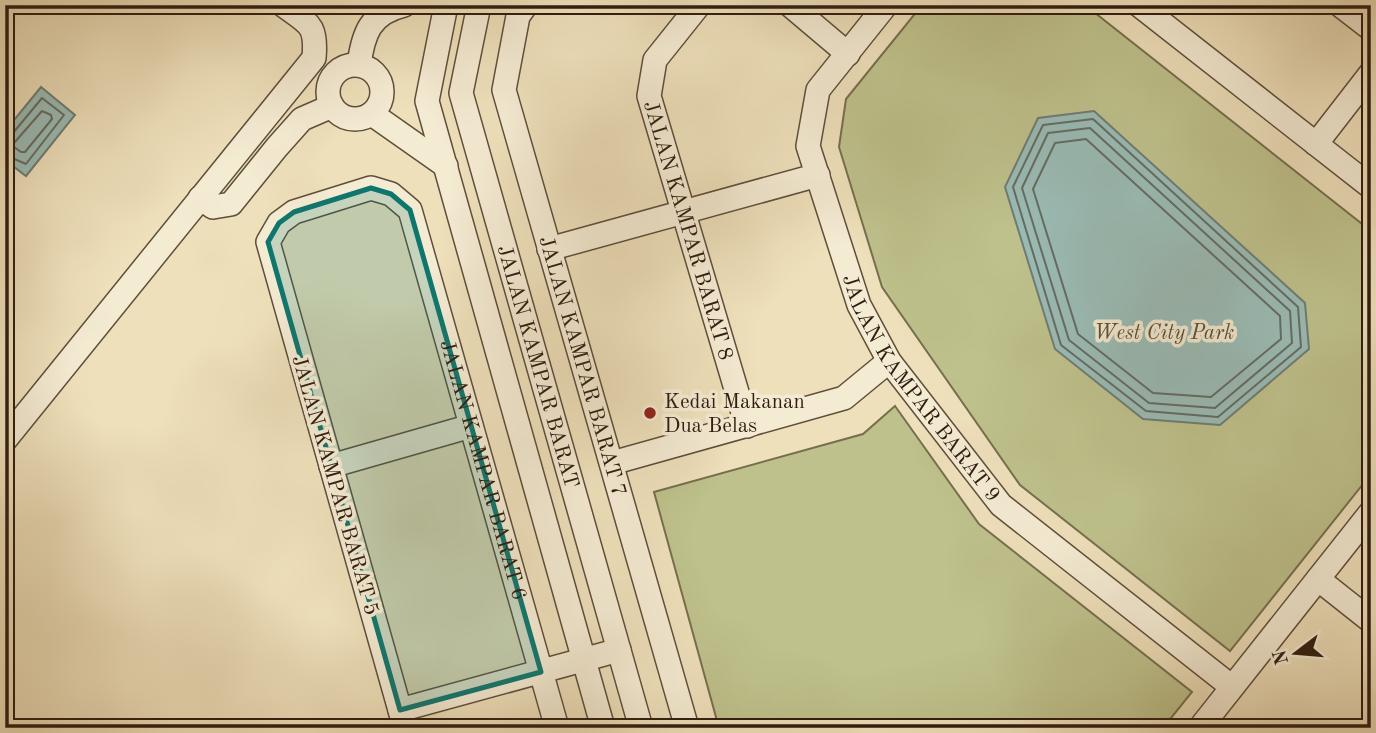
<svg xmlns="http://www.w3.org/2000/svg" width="1376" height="733" font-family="'Old Standard TT',serif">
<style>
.green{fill:#bec18c;stroke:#766f4e;stroke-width:2}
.water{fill:#9abcb6;stroke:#6f7c74;stroke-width:2}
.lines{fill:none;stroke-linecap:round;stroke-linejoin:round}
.shore{stroke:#646c63;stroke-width:2}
.minor-casing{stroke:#5f4e3b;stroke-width:26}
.minor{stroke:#f4ebd3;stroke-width:23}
.marked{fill:#0f766e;fill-opacity:0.2;stroke:#0f766e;stroke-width:5;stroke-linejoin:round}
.poi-dot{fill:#8f2418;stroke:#f4ebd3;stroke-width:2.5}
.labels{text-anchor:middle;stroke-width:7;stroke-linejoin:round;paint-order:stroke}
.street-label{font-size:21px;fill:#2f1d10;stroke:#f4ebd3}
.park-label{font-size:21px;font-style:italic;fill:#5a4e35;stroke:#f4ebd3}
.poi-label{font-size:21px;fill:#2f1d10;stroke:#f4ebd3;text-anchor:start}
</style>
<rect width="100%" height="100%" fill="#eee0bb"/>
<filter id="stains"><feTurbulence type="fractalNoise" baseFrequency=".00286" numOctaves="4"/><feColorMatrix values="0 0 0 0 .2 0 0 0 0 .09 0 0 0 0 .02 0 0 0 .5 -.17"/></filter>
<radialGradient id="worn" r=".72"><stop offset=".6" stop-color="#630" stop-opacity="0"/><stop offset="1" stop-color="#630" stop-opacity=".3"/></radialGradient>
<g class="green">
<path d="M922 5H1085L1371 231V474L1230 651 1020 485 882 287 839 147 846 99Z"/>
<path d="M895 406 979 524 1192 692 1163 728H719L654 492 863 434Z"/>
</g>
<g class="water">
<path d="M41 87 75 115 26 176 5 160V131Z"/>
<path d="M1094 111 1305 303 1309 349 1220 425 1143 419 1055 349 1005 187 1038 118Z"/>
</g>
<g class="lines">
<g class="shore">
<path d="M42 111 51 115 52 119 25 152H21L14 147V143Z"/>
<path d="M1093 119 1298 307 1301 347 1218 417 1146 411 1061 345 1013 187 1043 125Z"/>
<path d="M1090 128 1290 311 1292 343 1215 408 1149 403 1069 340 1022 188 1048 133Z"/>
<path d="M5 135 13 133 42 98 64 115 26 164 5 155"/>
<path d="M1086 139 1280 316 1281 339 1211 397 1153 393 1078 334 1033 189 1055 143Z"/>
</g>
<g class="minor-casing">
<g id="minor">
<path d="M446 5 427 101 603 728"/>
<path id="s1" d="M479 5 461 93 641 728"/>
<path id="s2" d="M526 5 518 16 504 90 687 728"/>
<path id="s3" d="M699 5 655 60 649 96 747 426"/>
<path d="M790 5 848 54"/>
<path id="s4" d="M886 5 818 90 808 146 859 305 889 361 1001 505 1232 687"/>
<path d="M1139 5 1371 187"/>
<path d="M1340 5 1371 29"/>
<circle cx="355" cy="92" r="27"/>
<path d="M359 65C363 34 370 13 404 5"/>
<path d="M372 114 446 166"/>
<path d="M1316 144 1371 73"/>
<path d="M200 198 213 207 231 204 277 147 302 119 332 106"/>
<path d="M549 249 818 175"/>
<path d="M5 440 314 58C317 24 309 24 283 5"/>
<path d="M612 463 844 398 889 361"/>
<path d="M331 466 471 426"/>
<path d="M1318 579 1371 621"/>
<path d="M400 710 619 650"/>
<path id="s5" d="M405 728 268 242 279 223 294 212 371 188 391 194 410 210 557 728"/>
<path d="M1200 728 1371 512"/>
</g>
</g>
<use href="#minor" class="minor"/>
</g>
<path class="marked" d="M371 188 391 194 410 210 541 672 400 710 268 242 279 223 294 212Z"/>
<circle class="poi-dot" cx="650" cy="413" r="7"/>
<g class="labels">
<g class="street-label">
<text dy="7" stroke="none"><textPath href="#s3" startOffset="247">JALAN KAMPAR BARAT 8</textPath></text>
<text dy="7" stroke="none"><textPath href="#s2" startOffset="376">JALAN KAMPAR BARAT 7</textPath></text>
<text dy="7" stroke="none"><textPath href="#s1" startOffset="374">JALAN KAMPAR BARAT</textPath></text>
<text dy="7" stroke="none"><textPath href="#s4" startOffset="436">JALAN KAMPAR BARAT 9</textPath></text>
<text dy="7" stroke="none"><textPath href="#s5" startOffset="942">JALAN KAMPAR BARAT 6</textPath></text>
<text transform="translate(336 485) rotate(74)" y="7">JALAN KAMPAR BARAT 5</text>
</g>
<g class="park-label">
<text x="1164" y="339">West City Park</text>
</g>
<g class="poi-label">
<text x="664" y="408">Kedai Makanan<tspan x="664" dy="24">Dua Belas</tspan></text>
</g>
</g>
<rect width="1376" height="733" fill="none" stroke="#eee0bb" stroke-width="28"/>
<rect x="7" y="7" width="1362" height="719" fill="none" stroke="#2f1d10" stroke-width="3.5"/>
<rect x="14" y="14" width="1348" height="705" fill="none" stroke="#2f1d10" stroke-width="2"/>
<g transform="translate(1296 653) rotate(254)" stroke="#f4ebd3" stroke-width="5" paint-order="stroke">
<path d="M0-5L12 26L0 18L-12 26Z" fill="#2f1d10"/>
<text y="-10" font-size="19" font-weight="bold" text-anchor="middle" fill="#2f1d10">N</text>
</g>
<rect width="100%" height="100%" filter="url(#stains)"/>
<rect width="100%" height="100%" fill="url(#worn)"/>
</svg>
